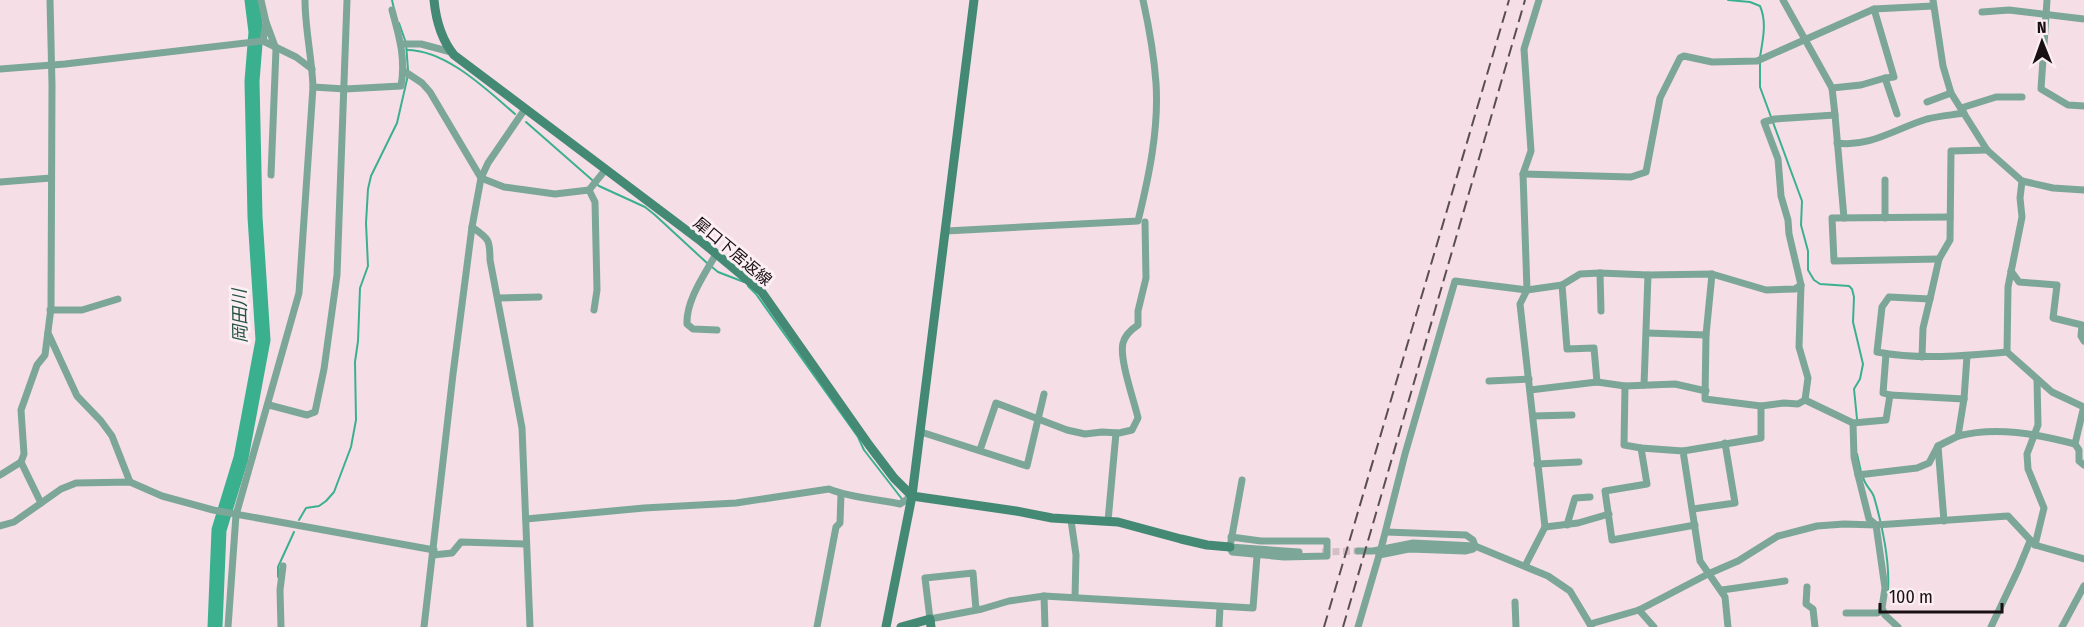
<svg xmlns="http://www.w3.org/2000/svg" width="2084" height="627" font-family="'Fira Sans Condensed','Noto Sans JP',sans-serif">
<style>
.lines{fill:none;stroke-linecap:round;stroke-linejoin:round}
.stream{stroke:#3ab08f;stroke-width:2}
.river{stroke:#3ab08f;stroke-width:15}
.street-tunnel{stroke:#d5bfc7;stroke-width:7;stroke-dasharray:7 3.5;stroke-linecap:butt}
.street{stroke:#7ca798;stroke-width:7}
.secondary{stroke:#448973;stroke-width:9}
.rail{stroke:#5b4e53;stroke-width:2;stroke-dasharray:12 6;stroke-linecap:butt}
.street-bridge{stroke:#7ca798;stroke-width:7}
.labels{text-anchor:middle;stroke-width:6;stroke-linejoin:round;paint-order:stroke}
.street-label{font-size:16px;fill:#181013;stroke:#fceef3}
.water-label{font-size:18px;font-style:italic;fill:#245445;stroke:#fceef3}
</style>
<rect width="100%" height="100%" fill="#f6dee7"/>
<g class="lines">
<g class="stream">
<path d="M392 0 394 9"/>
<path d="M1728 0 1750 2 1760 6C1767 22 1763 39 1760 57"/>
<path d="M399 23 406 43 408 70"/>
<path d="M407 50C446 50 486 89 515 114"/>
<path d="M1760 62V87L1802 201 1801 225 1808 251V270L1814 280 1820 284 1849 286 1852 289 1854 297 1853 322 1863 364 1860 379 1854 389 1857 419"/>
<path d="M526 122 599 186 645 207 655 215 707 263"/>
<path d="M712 267 718 272 744 282"/>
<path d="M748 286 756 294 858 437 864 450 902 499"/>
<path d="M1857 454 1861 472"/>
<path d="M1863 477C1865 486 1872 490 1874 497 1882 524 1890 562 1888 590"/>
<path d="M299 520 306 508 319 506 326 501 334 492 351 447 356 420 355 362 358 341 360 288 368 266 366 223 368 189 371 176 397 123 408 75"/>
<path d="M278 577V567L294 532"/>
</g>
<path class="river" d="M215 627 219 530 241 458 263 340 255 217 252 81 256 32 252 0"/>
<path class="street-tunnel" d="M1322 552 1358 551"/>
<g class="street">
<path d="M261 0 266 22 263 41"/>
<path d="M1783 0 1832 88 1861 85 1885 78 1894 77 1874 9"/>
<path d="M1933 0 1943 66 1951 93 1987 150 2022 181 2053 188 2084 190"/>
<path d="M2047 0 2041 89 2068 105 2084 106"/>
<path d="M1982 12 2009 10 2084 19"/>
<path d="M266 22 276 49 271 175"/>
<path d="M402 44H421L451 52"/>
<path d="M0 69 65 64 263 41 296 57 312 69"/>
<path d="M404 71 422 83 430 92 481 178 504 187 555 194 589 190 606 169"/>
<path d="M1885 78 1897 114"/>
<path d="M313 87 345 89 401 86C406 58 399 36 392 10"/>
<path d="M1927 102 1951 93"/>
<path d="M1961 108 1996 97H2022"/>
<path d="M1835 115 1844 218"/>
<path d="M1837 143C1869 148 1897 128 1927 119 1939 116 1952 115 1964 113"/>
<path d="M1987 150 1951 151 1950 240 1939 259 1930 299 1889 297 1882 307 1877 352C1920 360 1964 356 2007 352"/>
<path d="M1523 174 1631 177 1646 172 1660 98 1680 58 1684 56 1712 62 1757 61 1874 9 1933 6"/>
<path d="M1885 180V218"/>
<path d="M2022 181 2020 198 2022 217 2008 287 2007 352 2052 392 2084 407"/>
<path d="M0 182 51 178"/>
<path d="M589 190 595 202 597 290 594 310"/>
<path d="M472 227C489 239 490 239 490 260L522 428 530 627"/>
<path d="M946 231 1138 221C1149 176 1159 129 1156 83 1154 55 1149 27 1143 0"/>
<path d="M716 254C705 274 686 300 687 324L693 329 717 330"/>
<path d="M1939 259 1834 261 1832 218 1950 217"/>
<path d="M2011 271 2019 282 2057 285 2053 318 2082 325 2081 336 2084 341"/>
<path d="M1600 273 1601 311"/>
<path d="M1712 274 1706 335 1705 399 1761 406 1784 403 1798 404 1805 400"/>
<path d="M1562 285 1567 349 1594 348 1597 382"/>
<path d="M498 298 539 297"/>
<path d="M50 310H82L118 299"/>
<path d="M48 333 77 396 101 421 112 436 130 482"/>
<path d="M1647 333 1706 335"/>
<path d="M1886 354 1883 393 1890 395 1964 399 1967 356"/>
<path d="M1922 357 1923 328 1930 299"/>
<path d="M1489 381 1529 379"/>
<path d="M1644 385 1648 275"/>
<path d="M1625 386 1624 445 1641 448 1683 451 1700 561 1725 597 1728 627"/>
<path d="M1530 390 1597 382 1625 386 1675 384 1706 391"/>
<path d="M1964 399 1958 436C1996 426 2037 434 2075 444"/>
<path d="M1805 400 1808 378 1799 347 1801 285 1789 234 1788 220 1781 196 1778 159 1764 122 1775 119 1835 115 1832 88"/>
<path d="M1805 400 1853 423 1886 420 1890 395"/>
<path d="M269 405 307 415 315 412 324 369 337 275 347 0"/>
<path d="M2083 410 2075 444 2079 450V461L2084 465"/>
<path d="M1533 416 1572 415"/>
<path d="M1853 423 1854 457 1858 475 1869 519 1876 525 2008 516 2035 545 2084 559"/>
<path d="M921 432 1027 466 1044 394"/>
<path d="M1938 446 1944 521"/>
<path d="M1641 448 1647 484 1605 491 1612 540 1695 525"/>
<path d="M980 450 996 403 1067 430 1085 434 1102 432 1119 433 1132 430 1138 418C1134 400 1119 359 1123 343 1125 335 1132 329 1138 325V311L1146 278 1145 222"/>
<path d="M1683 451 1761 438V406"/>
<path d="M1537 464 1579 462"/>
<path d="M0 475 21 462"/>
<path d="M1858 475 1917 468 1929 463 1938 446 1958 436"/>
<path d="M41 503 21 462 24 454 21 410 37 365 45 355 51 308 52 85 50 0"/>
<path d="M1693 509 1735 503 1725 443"/>
<path d="M526 519 644 508 736 503 829 489C851 498 877 499 900 504L912 496"/>
<path d="M1071 520 1076 555 1075 597"/>
<path d="M1108 521 1116 433"/>
<path d="M1567 525 1575 498 1590 497"/>
<path d="M0 526 14 522 61 489 76 483 130 482 162 496 213 510 434 550"/>
<path d="M1545 527 1578 523 1609 514"/>
<path d="M1383 541 1405 454 1455 281 1527 290 1562 285 1580 274 1600 273 1648 275 1712 274 1766 290 1795 289 1801 285"/>
<path d="M2035 545 2044 508 2028 469 2027 454 2038 425 2037 380"/>
<path d="M1230 547 1232 552 1284 557 1327 556V541H1261L1231 537"/>
<path d="M1230 547 1299 552"/>
<path d="M1230 547 1242 480"/>
<path d="M1358 551H1373L1413 543 1475 546 1548 576 1570 591 1591 626"/>
<path d="M433 555 452 553 461 542 526 544"/>
<path d="M1379 555 1409 549 1465 551 1473 549 1475 546 1473 540 1466 535 1386 532"/>
<path d="M1525 566 1545 527 1520 304 1527 290 1523 174 1531 151 1524 49 1539 0"/>
<path d="M1807 587 1806 604 1813 609 1815 627"/>
<path d="M1722 590 1785 581"/>
<path d="M1044 596 1045 627"/>
<path d="M1515 602 1516 627"/>
<path d="M976 610 973 573 925 578 930 619 982 609 1009 601 1044 596 1253 608 1257 556"/>
<path d="M1639 610 1654 627"/>
<path d="M1846 613H1877L1883 611"/>
<path d="M1590 624 1639 610 1708 574 1738 561 1778 536 1817 526 1844 524 1876 525 1885 588 1882 608 1885 615 1898 627"/>
<path d="M228 627 236 515 299 293 313 87C312 58 305 29 305 0"/>
<path d="M281 627 280 590 283 566"/>
<path d="M424 627 453 374 472 227 481 178 488 163 525 109"/>
<path d="M817 627 836 527 840 523 841 494"/>
<path d="M1219 627 1220 607"/>
<path d="M1358 627 1380 552"/>
<path d="M1991 627 2018 570 2030 541"/>
<path d="M2062 627 2084 586"/>
</g>
<g class="secondary">
<path d="M434 0C436 21 441 39 454 55L702 242 761 291 869 445 894 478 912 496 886 627"/>
<path d="M974 0 912 496 1016 511 1052 518 1118 522 1181 539 1207 545 1230 547"/>
<path d="M901 627 930 619 931 627"/>
</g>
<g class="rail">
<path d="M1324 627 1509 0"/>
<path d="M1343 627 1525 0"/>
</g>
<path class="street-bridge" d="M1380 552 1383 541"/>
</g>
<g class="labels">
<g class="street-label">
<text transform="translate(733 251) rotate(40)" y="6">犀口下居返線</text>
</g>
<g class="water-label">
<text transform="translate(240 316) rotate(-91)" y="6">岡田川</text>
</g>
</g>
<g transform="translate(2042 42) rotate(359)" stroke="#fceef3" stroke-width="4.5" paint-order="stroke">
<path d="M0-4.5L10 22L0 15L-10 22Z" fill="#181013"/>
<text y="-9" font-size="16" font-weight="bold" text-anchor="middle" fill="#181013">N</text>
</g>
<path d="M1880 603v9h122v-9" fill="none" stroke="#181013" stroke-width="3"/>
<text x="1889" y="603" font-size="18" fill="#181013" stroke="#fceef3" stroke-width="4.5" paint-order="stroke">100 m</text>
</svg>
